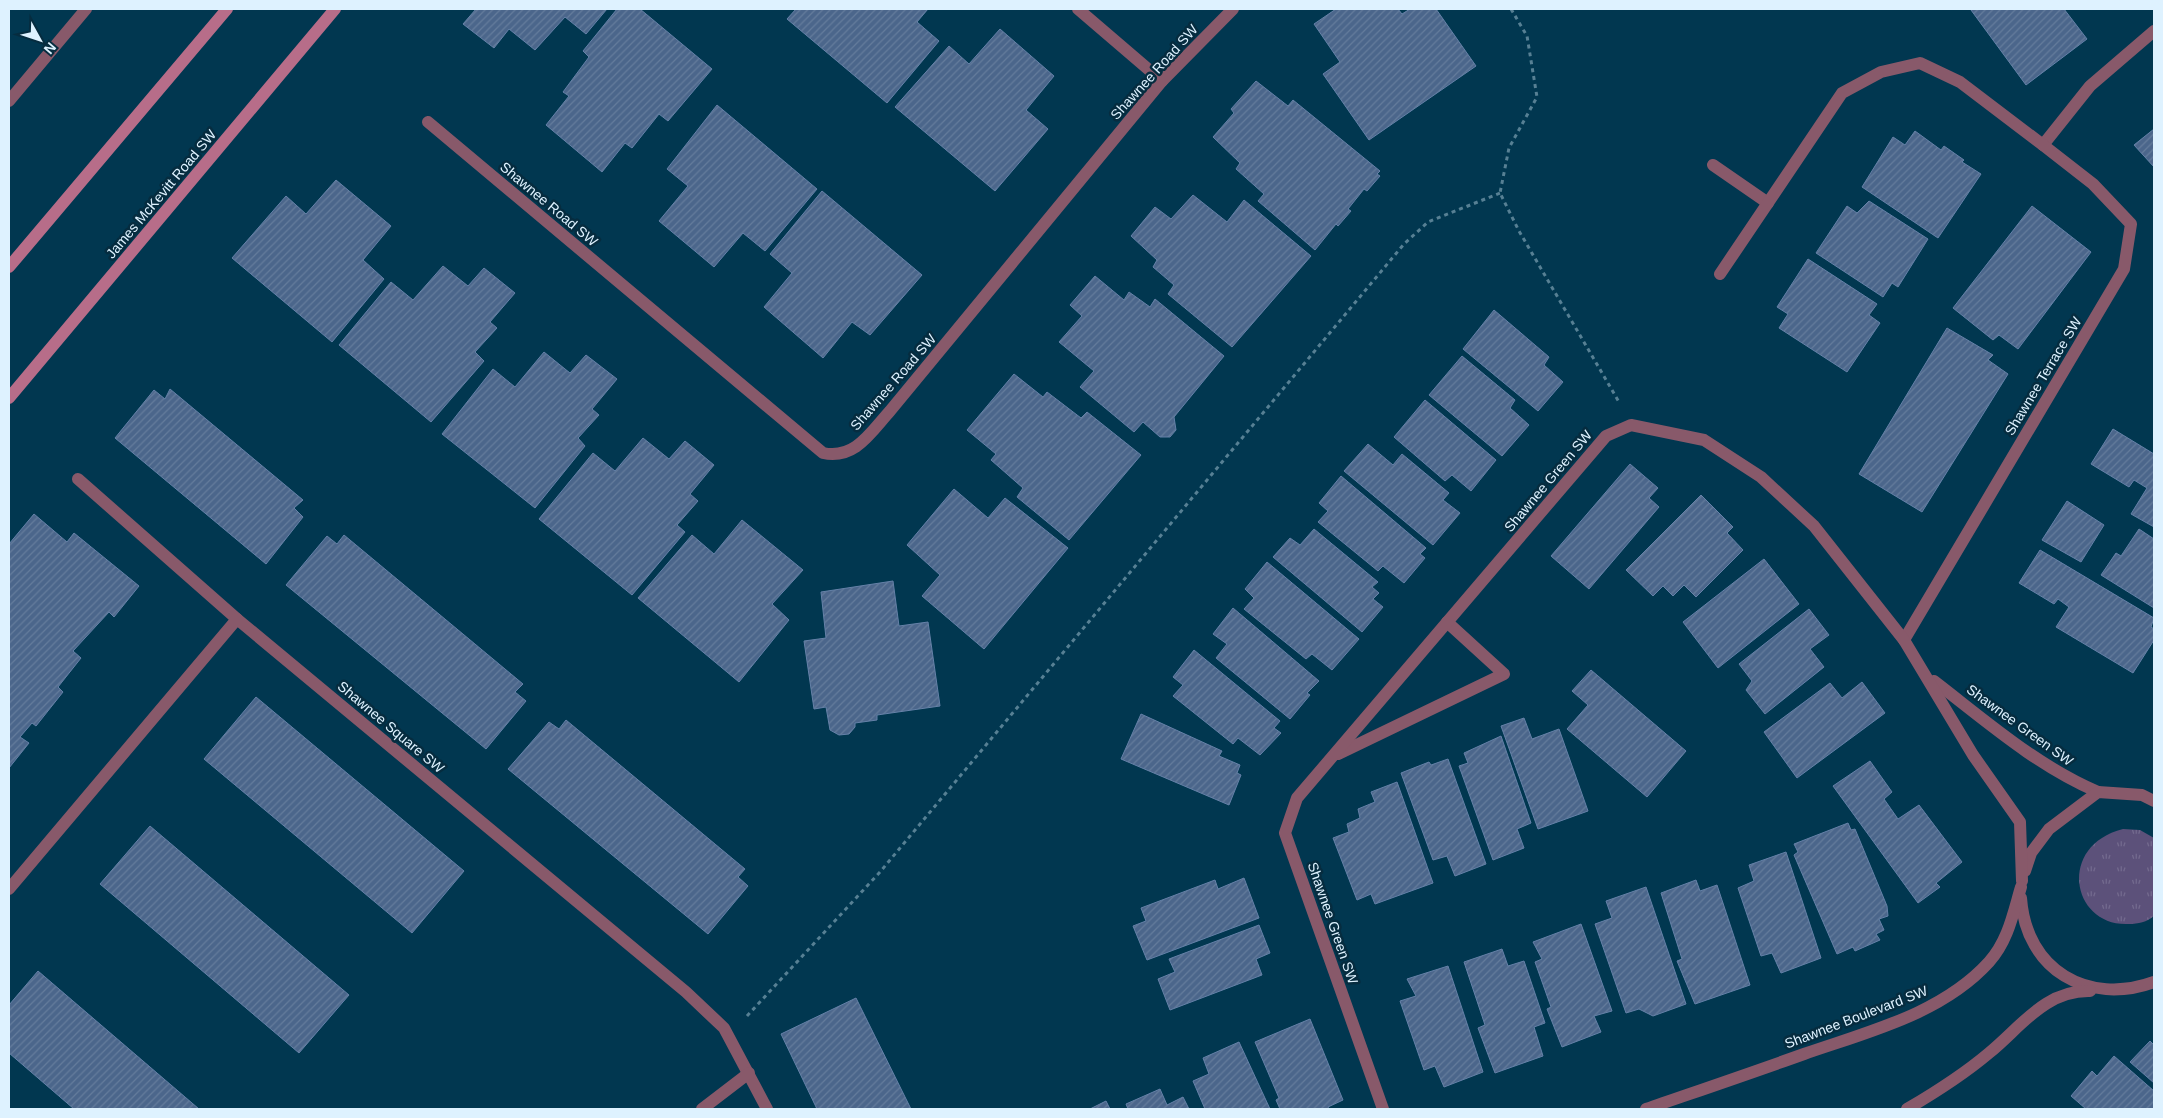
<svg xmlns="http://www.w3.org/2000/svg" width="2163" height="1118" font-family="Helvetica,sans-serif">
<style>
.grass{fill:url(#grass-tufts)}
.building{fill:url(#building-hatch);stroke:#6581a8}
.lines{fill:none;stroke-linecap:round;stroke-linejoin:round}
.path{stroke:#578094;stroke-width:3;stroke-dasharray:4 4;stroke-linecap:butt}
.service{stroke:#88596a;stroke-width:12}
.minor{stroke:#88596a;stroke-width:12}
.secondary{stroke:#b76d89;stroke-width:12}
.labels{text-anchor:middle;stroke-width:5;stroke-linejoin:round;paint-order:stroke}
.street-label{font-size:14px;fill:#def2ff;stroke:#062c3f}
</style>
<defs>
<pattern id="grass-tufts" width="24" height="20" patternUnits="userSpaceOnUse" patternTransform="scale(1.25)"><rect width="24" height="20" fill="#5c517a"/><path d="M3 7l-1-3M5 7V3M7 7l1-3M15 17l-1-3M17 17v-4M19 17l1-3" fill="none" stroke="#736a8e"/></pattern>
<pattern id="building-hatch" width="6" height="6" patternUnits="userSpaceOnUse" patternTransform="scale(1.25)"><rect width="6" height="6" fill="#4b668b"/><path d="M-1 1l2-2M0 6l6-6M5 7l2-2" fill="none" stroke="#647c9c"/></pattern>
</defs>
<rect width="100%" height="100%" fill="#013750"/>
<path class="grass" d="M2123 829 2140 830 2154 838V916C2147 922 2138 924 2129 924 2072 927 2056 846 2123 829Z"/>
<g class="building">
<path d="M476 9H607L586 34 565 17 535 50 509 29 494 48 463 24Z"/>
<path d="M617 9H640L712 69 668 121 659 114 632 148 625 143 602 172 546 125 569 96 563 92 589 57 583 51Z"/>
<path d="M796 9H928L917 22 939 41 887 103 787 19Z"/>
<path d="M1336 9H1398L1402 14 1410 9H1436L1476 66 1369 140 1323 74 1340 62 1314 24Z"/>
<path d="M1973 9H2064L2087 39 2026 85 1971 10Z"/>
<path d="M1000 29 1054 76 1026 110 1048 129 995 191 895 107 949 46 969 64Z"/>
<path d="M1256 81 1288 106 1293 100 1380 171 1377 174 1380 176 1367 191 1364 189 1348 209 1351 211 1338 226 1336 224 1315 250 1258 201 1264 194 1236 169 1240 163 1213 137 1234 113 1231 109Z"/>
<path d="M717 105 817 189 765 251 743 233 714 267 659 221 688 186 667 169Z"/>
<path d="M2154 129V167L2134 145Z"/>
<path d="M1915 131 1941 150 1944 146 1964 160 1962 162 1981 174 1938 238 1862 187 1893 137 1905 145Z"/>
<path d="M336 180 391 226 363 260 384 279 332 342 232 258 286 196 306 214Z"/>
<path d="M822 191 922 275 870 335 852 322 823 358 764 307 792 273 770 254Z"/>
<path d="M1193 195 1227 222 1244 200 1311 256 1232 347 1168 294 1174 285 1153 267 1157 260 1131 236 1155 207 1171 219Z"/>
<path d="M1869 201 1928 239 1898 287 1892 283 1883 297 1816 253 1847 206 1857 213Z"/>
<path d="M2032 206 2091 252 2018 349 1999 335 1993 340 1953 308Z"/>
<path d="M1808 259 1877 304 1869 315 1880 323 1847 372 1779 328 1788 314 1777 307Z"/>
<path d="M443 266 468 286 484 268 515 293 490 322 497 328 475 352 484 361 431 422 339 345 391 282 413 300Z"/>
<path d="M1095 276 1124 300 1129 292 1150 307 1155 299 1224 356 1174 417 1176 430 1170 437H1160L1143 422 1134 432 1080 387 1094 371 1059 342 1082 316 1070 305Z"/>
<path d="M1494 310 1549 357 1544 365 1563 382 1538 411 1463 349Z"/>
<path d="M1947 328 1993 355 1988 360 2008 374 1922 512 1859 474Z"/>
<path d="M544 352 570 373 586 355 617 379 592 409 599 415 578 438 585 446 535 508 442 434 493 369 515 387Z"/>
<path d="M1462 356 1515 400 1510 408 1529 425 1502 456 1429 395Z"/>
<path d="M1014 374 1043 397 1047 392 1081 418 1087 412 1141 455 1069 540 1017 497 1023 488 991 460 996 454 967 430Z"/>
<path d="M170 389 303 500 294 508 303 517 266 564 115 438 154 390 165 399Z"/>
<path d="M1425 400 1496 460 1471 491 1452 475 1445 481 1394 437Z"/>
<path d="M2113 429 2154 454V527L2131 514 2147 488 2134 480 2129 487 2091 464Z"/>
<path d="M643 438 669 459 685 441 714 465 690 494 698 501 677 525 685 532 632 595 539 519 593 453 615 471Z"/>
<path d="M1368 444 1393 465 1402 454 1449 493 1443 500 1460 513 1433 545 1344 471Z"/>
<path d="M1630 464 1658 488 1649 498 1659 507 1589 589 1551 556Z"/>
<path d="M1341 476 1426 548 1420 554 1425 558 1404 583 1383 566 1378 571 1318 522 1328 511 1319 503Z"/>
<path d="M954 489 988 518 1005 498 1068 548 984 649 922 596 940 575 907 545Z"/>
<path d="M1701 495 1733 527 1727 533 1743 550 1696 597 1684 585 1673 596 1663 586 1653 596 1626 570Z"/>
<path d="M2067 501 2104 525 2081 562 2042 540Z"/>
<path d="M34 514 67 542 74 533 139 586 114 617 109 612 73 651 81 658 58 687 63 692 36 726 32 723 20 737 29 743 9 768V544Z"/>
<path d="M742 520 803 570 772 604 789 620 739 682 638 598 692 535 714 554Z"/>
<path d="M1314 529 1378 582 1372 587 1379 593 1373 599 1383 607 1362 632 1273 557 1290 538 1300 545Z"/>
<path d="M2139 529 2154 539V608L2101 575 2116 553 2121 556Z"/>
<path d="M344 535 523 684 515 692 526 701 486 749 286 585 327 536 337 544Z"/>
<path d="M2040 550 2154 618 2151 627 2154 629V640L2133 673 2056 627 2069 607 2058 599 2054 604 2019 583Z"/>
<path d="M1764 559 1799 604 1718 668 1683 622Z"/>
<path d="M1267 562 1359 639 1332 670 1312 654 1306 659 1244 609 1254 598 1245 589Z"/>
<path d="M893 581 899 626 928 622 940 706 877 715V720L855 723V727L849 734 839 735 830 730 826 707 814 709 804 641 826 638 821 592Z"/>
<path d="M1233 608 1319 681 1307 693 1310 695 1290 719 1216 658 1227 644 1213 634Z"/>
<path d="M1809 609 1829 635 1810 649 1824 667 1765 714 1746 690 1752 681 1739 664Z"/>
<path d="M1194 650 1280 721 1274 728 1281 733 1260 755 1238 738 1233 744 1173 696 1183 685 1173 677Z"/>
<path d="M1591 670 1686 751 1647 797 1567 729 1588 705 1572 691Z"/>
<path d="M1862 682 1885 713 1797 778 1764 732 1830 683 1842 698Z"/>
<path d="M256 697 464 871 412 933 204 759Z"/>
<path d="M1141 714 1222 751 1219 756 1240 765 1237 773 1241 775 1229 805 1121 759Z"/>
<path d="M1524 718 1532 739 1559 729 1588 811 1538 829 1501 726Z"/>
<path d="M566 720 745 869 738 877 748 886 708 934 508 769 549 722 559 729Z"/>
<path d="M1501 736 1531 823 1517 829 1524 848 1493 860 1459 766 1468 763 1464 753Z"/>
<path d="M1448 759 1486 864 1455 876 1447 856 1433 860 1401 773 1429 762 1431 765Z"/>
<path d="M1870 761 1892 792 1884 799 1898 819 1919 805 1962 862 1936 883 1940 887 1918 903 1833 786Z"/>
<path d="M1397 782 1433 883 1375 904 1371 894 1357 900 1333 838 1349 832 1347 824 1360 818 1358 809 1375 802 1371 792Z"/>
<path d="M1848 823 1851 830 1855 829 1887 906 1888 916 1879 919 1884 930 1876 934 1880 940 1855 951 1853 947 1837 954 1794 855 1798 852 1794 844Z"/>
<path d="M150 826 349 995 299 1053 100 884Z"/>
<path d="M1786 852 1821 958 1781 973 1772 953 1761 956 1738 888 1754 881 1749 865Z"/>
<path d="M1244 878 1259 918 1147 960 1133 926 1146 921 1141 908 1215 880 1218 889Z"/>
<path d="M1696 880 1700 891 1717 885 1750 985 1695 1004 1677 961 1682 959 1661 893Z"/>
<path d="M1646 887 1686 1004 1653 1016 1639 1009 1626 1013 1595 924 1612 918 1606 901Z"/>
<path d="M1581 924 1612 1011 1594 1016 1601 1032 1562 1047 1547 1009 1551 1007 1535 962 1542 959 1533 942Z"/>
<path d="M1259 925 1270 953 1256 959 1262 975 1170 1010 1158 979 1175 972 1169 959Z"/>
<path d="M1502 949 1508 966 1524 961 1545 1023 1534 1027 1543 1056 1495 1073 1478 1028 1485 1025 1464 962Z"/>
<path d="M1448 966 1483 1072 1444 1087 1435 1066 1424 1070 1400 1001 1416 996 1407 979Z"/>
<path d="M38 971 199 1109H74L9 1053V1005Z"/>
<path d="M856 998 911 1109H817L781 1034Z"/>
<path d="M1310 1019 1343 1100 1328 1107 1329 1109H1280L1276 1100 1279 1098 1255 1042Z"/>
<path d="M2150 1041 2154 1045V1083L2130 1062Z"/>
<path d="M1239 1042 1270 1109H1205L1193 1081 1209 1074 1203 1058Z"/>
<path d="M2114 1056 2154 1091V1109H2086L2071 1096 2092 1071 2097 1076Z"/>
<path d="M1160 1089 1167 1105 1183 1097 1189 1109H1128L1126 1104Z"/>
<path d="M1106 1101 1110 1109H1090Z"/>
</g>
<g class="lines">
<g class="path">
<path d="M1511 9 1527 36 1537 97 1509 148 1500 193 1519 231 1619 402"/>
<path d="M747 1016 880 872 1404 244 1428 222 1500 193"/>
</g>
<g class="service">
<path d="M78 479 237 619"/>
<path d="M9 889 237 619 686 992 724 1028 767 1109"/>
<path d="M702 1109 749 1073"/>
</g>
<g class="minor">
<path d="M1078 9 1162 81"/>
<path d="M9 101 86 9"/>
<path d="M428 122 823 453C855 460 871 432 890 411L1162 81 1233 9"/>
<path d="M2043 145 2090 86 2154 31"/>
<path d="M1713 165 1768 203"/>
<path d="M1720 274 1842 93 1881 72 1920 63 1960 82 2043 145 2093 184 2131 224 2124 269 1904 640"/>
<path d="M1934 681C1986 721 2037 766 2098 792"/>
<path d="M1338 754 1504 674 1447 622"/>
<path d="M2025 871 2031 853 2049 829 2098 792 2142 795 2154 801"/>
<path d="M2021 898C2026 970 2088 1006 2154 982"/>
<path d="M1383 1109 1285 833 1297 798 1606 436 1631 425 1704 440 1761 477 1814 526 1904 640 1973 755 2020 822 2022 881"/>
<path d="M1646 1109C1698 1091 1751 1073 1804 1054 1867 1032 1942 1014 1989 962 2008 941 2013 914 2021 887"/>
<path d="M1907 1109C1936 1092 1963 1075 1989 1053 2021 1027 2045 990 2090 991"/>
</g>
<g class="secondary">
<path d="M9 267 227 9"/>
<path d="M9 398 335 9"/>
</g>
</g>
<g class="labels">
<g class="street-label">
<text transform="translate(1154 72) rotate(-48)" y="5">Shawnee Road SW</text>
<text transform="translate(161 194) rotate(-50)" y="5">James McKevitt Road SW</text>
<text transform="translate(549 204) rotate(40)" y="5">Shawnee Road SW</text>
<text transform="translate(2043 376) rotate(-59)" y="5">Shawnee Terrace SW</text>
<text transform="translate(893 382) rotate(-49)" y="5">Shawnee Road SW</text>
<text transform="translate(1548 481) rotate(-50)" y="5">Shawnee Green SW</text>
<text transform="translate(2020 725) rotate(36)" y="5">Shawnee Green SW</text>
<text transform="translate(391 727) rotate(40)" y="5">Shawnee Square SW</text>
<text transform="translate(1333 923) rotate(71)" y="5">Shawnee Green SW</text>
<text transform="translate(1856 1017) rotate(-21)" y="5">Shawnee Boulevard SW</text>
</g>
</g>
<rect width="2163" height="1118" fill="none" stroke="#def2ff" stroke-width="20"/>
<g transform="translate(40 40) rotate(130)" stroke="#062c3f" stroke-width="4" paint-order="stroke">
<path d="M0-4L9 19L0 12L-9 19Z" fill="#def2ff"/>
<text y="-8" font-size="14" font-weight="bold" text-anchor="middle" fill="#def2ff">N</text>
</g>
</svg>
